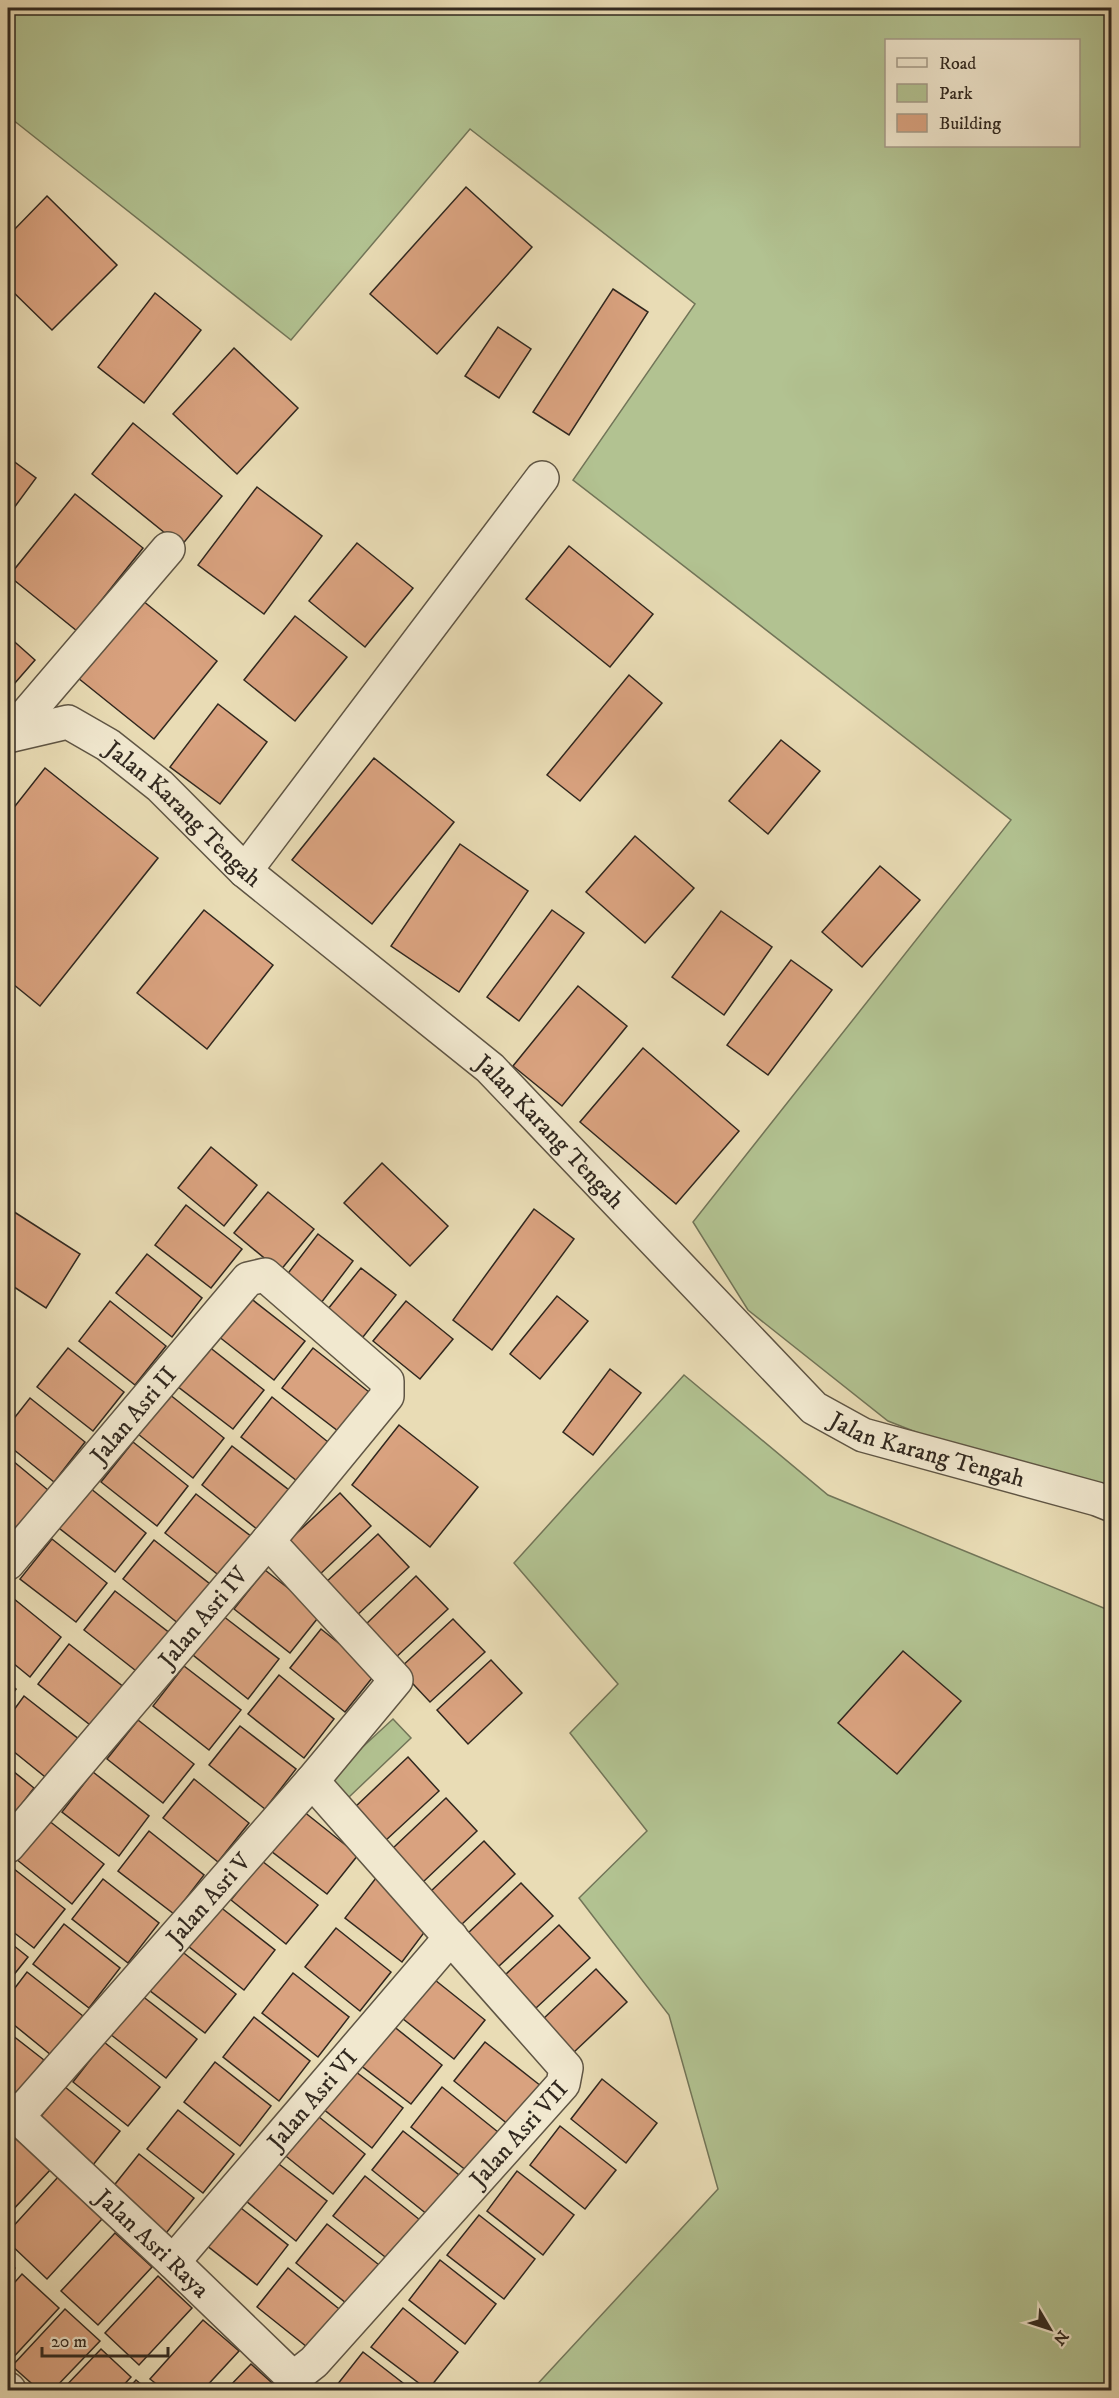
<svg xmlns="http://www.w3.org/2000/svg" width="1119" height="2398" font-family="'IM FELL DW Pica',serif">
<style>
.green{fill:#b2c291;stroke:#727558;stroke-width:1.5;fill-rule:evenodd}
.building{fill:#d9a27f;stroke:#31281f;stroke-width:1.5}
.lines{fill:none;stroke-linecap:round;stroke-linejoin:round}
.street-casing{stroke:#5f5544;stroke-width:36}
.street{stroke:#f1e8cf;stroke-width:33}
.labels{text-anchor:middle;stroke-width:4.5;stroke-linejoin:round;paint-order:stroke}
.street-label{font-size:24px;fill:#31281f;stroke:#f1e8cf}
</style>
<rect width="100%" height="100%" fill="#e9dcb5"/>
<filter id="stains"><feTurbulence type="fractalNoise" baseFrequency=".00333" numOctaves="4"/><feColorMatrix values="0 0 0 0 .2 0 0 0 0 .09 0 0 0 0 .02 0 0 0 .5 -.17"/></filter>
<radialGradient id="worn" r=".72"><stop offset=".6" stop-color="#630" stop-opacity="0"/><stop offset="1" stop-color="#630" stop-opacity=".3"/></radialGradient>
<g class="green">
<path d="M8 8H1111V1509L888 1421 748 1310 693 1222 1011 820 573 480 695 304 470 129 291 340 8 116ZM886 40H1078V146H886Z"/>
<path d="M684 1375 828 1495 1111 1611V2390H532L718 2189 669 2015 579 1898 647 1831 570 1733 618 1684 514 1563Z"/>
<path d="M393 1719 411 1738 348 1798 329 1778Z"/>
</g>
<g class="building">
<path d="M466 187 532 247 437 354 370 294Z"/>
<path d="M47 196 117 265 52 330 8 287V236Z"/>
<path d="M613 289 648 312 569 435 533 412Z"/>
<path d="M155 293 201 330 144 403 98 367Z"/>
<path d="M498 327 531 349 499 398 465 376Z"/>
<path d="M234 348 298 408 237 474 173 414Z"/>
<path d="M133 423 222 496 181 546 92 474Z"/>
<path d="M8 457 36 478 8 516Z"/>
<path d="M257 487 322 536 264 614 198 565Z"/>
<path d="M75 494 143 548 77 631 9 576Z"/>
<path d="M357 543 413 588 365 647 309 601Z"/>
<path d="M569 546 653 614 610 667 526 599Z"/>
<path d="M137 596 217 661 154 739 73 674Z"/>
<path d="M295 616 347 657 295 721 244 680Z"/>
<path d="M8 636 35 660 8 691Z"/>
<path d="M629 675 662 703 580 801 547 775Z"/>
<path d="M218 704 267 742 220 804 170 767Z"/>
<path d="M781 740 820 771 768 834 729 801Z"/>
<path d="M374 758 454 822 372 924 292 860Z"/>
<path d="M45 768 158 858 40 1006 8 980V815Z"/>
<path d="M635 836 694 888 645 943 586 892Z"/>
<path d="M460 844 528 891 459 992 391 946Z"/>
<path d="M880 866 920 900 862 967 822 932Z"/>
<path d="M204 910 273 965 207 1049 137 993Z"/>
<path d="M552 910 584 933 519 1021 487 997Z"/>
<path d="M721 911 772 947 724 1015 672 977Z"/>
<path d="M791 960 832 990 768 1075 727 1045Z"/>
<path d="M578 986 627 1026 562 1106 513 1066Z"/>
<path d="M643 1048 739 1131 676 1204 580 1122Z"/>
<path d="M211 1147 257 1185 224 1226 178 1188Z"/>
<path d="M382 1163 448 1226 410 1266 344 1203Z"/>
<path d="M268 1192 314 1229 280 1271 234 1233Z"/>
<path d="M186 1205 242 1249 211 1288 155 1245Z"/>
<path d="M8 1208 80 1254 46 1308 8 1283Z"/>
<path d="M534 1209 574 1239 492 1350 453 1320Z"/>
<path d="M318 1234 353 1261 321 1303 286 1276Z"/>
<path d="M147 1254 202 1298 172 1337 116 1293Z"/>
<path d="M361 1268 396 1295 363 1337 328 1309Z"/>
<path d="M557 1296 588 1321 540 1379 510 1354Z"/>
<path d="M249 1297 305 1341 274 1380 218 1336Z"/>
<path d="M110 1301 166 1346 135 1385 79 1341Z"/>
<path d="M406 1301 453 1339 420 1379 373 1341Z"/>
<path d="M208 1346 264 1390 233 1429 177 1386Z"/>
<path d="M68 1348 124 1392 93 1431 37 1387Z"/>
<path d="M313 1348 369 1392 338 1431 282 1388Z"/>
<path d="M610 1369 641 1393 593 1455 563 1432Z"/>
<path d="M169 1394 224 1438 193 1478 138 1434Z"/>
<path d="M272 1397 328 1442 297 1481 241 1437Z"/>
<path d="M30 1398 85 1442 54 1482 8 1445V1426Z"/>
<path d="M399 1425 478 1487 430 1547 352 1485Z"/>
<path d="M133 1442 188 1486 157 1526 101 1482Z"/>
<path d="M232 1446 289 1490 258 1530 202 1485Z"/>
<path d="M13 1461 54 1495 8 1552V1468Z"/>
<path d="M90 1488 146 1533 115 1572 59 1528Z"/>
<path d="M340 1493 371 1526 317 1577 286 1543Z"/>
<path d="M196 1494 252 1537 221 1577 165 1533Z"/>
<path d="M378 1534 409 1567 355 1617 324 1584Z"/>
<path d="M52 1539 107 1583 76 1622 20 1579Z"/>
<path d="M154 1540 210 1584 179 1624 123 1579Z"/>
<path d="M265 1570 321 1614 290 1653 234 1609Z"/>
<path d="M416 1576 448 1609 393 1660 363 1627Z"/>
<path d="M115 1591 171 1634 140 1674 84 1630Z"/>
<path d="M8 1594 61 1637 30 1677 8 1659Z"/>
<path d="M223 1616 279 1659 248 1699 193 1655Z"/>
<path d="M453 1619 485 1652 430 1702 399 1669Z"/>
<path d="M321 1629 376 1673 345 1712 290 1668Z"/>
<path d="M69 1644 125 1688 94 1728 38 1684Z"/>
<path d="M903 1651 961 1701 897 1774 838 1723Z"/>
<path d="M491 1660 522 1693 468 1744 437 1710Z"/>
<path d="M184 1666 241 1710 209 1750 153 1706Z"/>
<path d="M279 1675 334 1719 304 1758 248 1714Z"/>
<path d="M8 1682 16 1689 8 1700Z"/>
<path d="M24 1696 80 1740 49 1780 8 1747V1718Z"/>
<path d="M138 1720 194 1764 163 1803 107 1759Z"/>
<path d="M240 1726 296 1769 265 1809 209 1765Z"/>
<path d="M408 1757 439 1791 385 1841 354 1808Z"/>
<path d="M8 1767 34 1788 8 1822Z"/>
<path d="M93 1772 149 1816 119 1856 62 1812Z"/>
<path d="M194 1779 249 1823 218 1862 163 1818Z"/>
<path d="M446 1798 477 1831 423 1882 392 1849Z"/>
<path d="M303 1811 358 1855 327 1894 271 1851Z"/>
<path d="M48 1820 104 1864 72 1904 16 1859Z"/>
<path d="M149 1831 204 1875 174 1914 118 1871Z"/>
<path d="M484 1841 515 1874 461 1925 430 1892Z"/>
<path d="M262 1861 318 1905 286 1944 231 1900Z"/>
<path d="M9 1865 65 1909 34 1948 8 1928Z"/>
<path d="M376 1878 432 1922 402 1962 345 1918Z"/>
<path d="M103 1879 159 1923 128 1963 72 1919Z"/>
<path d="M521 1883 553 1916 498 1967 467 1934Z"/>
<path d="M219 1906 275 1950 244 1990 188 1946Z"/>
<path d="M64 1924 120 1968 89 2008 33 1964Z"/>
<path d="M559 1925 590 1958 536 2008 505 1975Z"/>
<path d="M336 1928 391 1972 360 2011 305 1967Z"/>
<path d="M8 1941 28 1957 8 1982Z"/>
<path d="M180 1950 236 1994 205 2033 149 1990Z"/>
<path d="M596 1969 627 2002 573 2053 542 2020Z"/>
<path d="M27 1972 83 2016 51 2055 8 2020V1997Z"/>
<path d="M293 1973 349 2017 318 2057 262 2013Z"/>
<path d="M430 1976 485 2020 454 2059 398 2015Z"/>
<path d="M141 1995 197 2039 166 2078 110 2034Z"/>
<path d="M254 2017 310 2061 279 2101 223 2057Z"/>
<path d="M387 2021 442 2065 411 2104 355 2061Z"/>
<path d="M8 2032 44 2060 12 2099 8 2096Z"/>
<path d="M104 2042 160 2087 128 2126 73 2082Z"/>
<path d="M485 2042 541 2086 509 2125 454 2081Z"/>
<path d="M215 2062 271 2106 240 2146 184 2102Z"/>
<path d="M347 2065 403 2108 372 2148 317 2104Z"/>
<path d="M602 2079 657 2123 626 2163 571 2119Z"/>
<path d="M65 2087 120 2131 89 2170 33 2126Z"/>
<path d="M442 2087 498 2132 467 2171 411 2127Z"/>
<path d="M309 2109 365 2154 333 2194 277 2149Z"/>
<path d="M178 2110 234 2154 203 2193 147 2149Z"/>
<path d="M560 2126 616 2170 585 2209 530 2165Z"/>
<path d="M11 2130 52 2168 8 2215V2133Z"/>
<path d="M403 2131 459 2175 428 2215 372 2170Z"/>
<path d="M139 2154 194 2198 163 2237 108 2193Z"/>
<path d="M271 2158 327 2201 296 2241 241 2197Z"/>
<path d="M517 2171 574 2215 543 2255 487 2211Z"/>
<path d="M365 2176 420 2220 389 2260 333 2216Z"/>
<path d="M58 2177 102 2219 47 2279 8 2242V2232Z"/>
<path d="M232 2201 288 2245 257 2285 201 2241Z"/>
<path d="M479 2215 535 2259 504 2299 447 2255Z"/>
<path d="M327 2224 383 2268 351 2307 296 2263Z"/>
<path d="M115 2233 152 2267 98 2325 61 2291Z"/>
<path d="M440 2260 496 2304 465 2344 409 2300Z"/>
<path d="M8 2261 15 2268 8 2276Z"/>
<path d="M288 2268 343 2312 312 2351 257 2307Z"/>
<path d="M22 2274 59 2308 8 2363V2290Z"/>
<path d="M158 2276 192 2308 139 2365 105 2333Z"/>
<path d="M403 2308 458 2352 428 2390 371 2347Z"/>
<path d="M65 2309 100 2341 53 2390H39L12 2366Z"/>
<path d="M203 2320 239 2351 203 2390H164L150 2379Z"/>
<path d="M101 2349 131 2377 119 2390H62Z"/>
<path d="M363 2352 412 2390H333Z"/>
<path d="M251 2364 280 2390H226Z"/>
<path d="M136 2380 148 2390H127Z"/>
</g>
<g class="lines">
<g class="street-casing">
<g id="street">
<path id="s1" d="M8 736 68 722 108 745 160 786 245 871 490 1068 814 1408 863 1435 1097 1499 1112 1505"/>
<path d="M8 736 168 549"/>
<path d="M245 871 542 478"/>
<path id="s2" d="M8 1563 248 1279 265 1275 387 1381V1396L268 1541 8 1846"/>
<path id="s3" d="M8 2108 173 2262 288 2373H300L314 2362 563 2084 566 2068 312 1781"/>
<path id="s4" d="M17 2117 312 1781 396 1680 268 1541"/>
<path id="s5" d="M173 2262 451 1937"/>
<path d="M8 2389 9 2390"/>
</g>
</g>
<use href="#street" class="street"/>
</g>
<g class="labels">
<g class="street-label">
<text dy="8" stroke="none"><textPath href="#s1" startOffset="210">Jalan Karang Tengah</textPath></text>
<text dy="8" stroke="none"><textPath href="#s1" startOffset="696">Jalan Karang Tengah</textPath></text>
<text dy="8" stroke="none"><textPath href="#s2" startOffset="194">Jalan Asri II</textPath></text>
<text dy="8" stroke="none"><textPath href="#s1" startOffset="1200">Jalan Karang Tengah</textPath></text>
<text transform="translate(203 1617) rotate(-50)" y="8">Jalan Asri IV</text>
<text dy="8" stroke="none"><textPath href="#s4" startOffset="290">Jalan Asri V</textPath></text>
<text dy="8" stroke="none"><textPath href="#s5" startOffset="214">Jalan Asri VI</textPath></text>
<text dy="8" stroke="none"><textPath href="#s3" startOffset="722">Jalan Asri VII</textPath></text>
<text dy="8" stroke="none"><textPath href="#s3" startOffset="198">Jalan Asri Raya</textPath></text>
</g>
</g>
<rect width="1119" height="2398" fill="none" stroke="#e9dcb5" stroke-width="30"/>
<rect x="9" y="9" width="1101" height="2380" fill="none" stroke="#31281f" stroke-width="3"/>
<rect x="15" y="15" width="1089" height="2368" fill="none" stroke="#31281f" stroke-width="1.5"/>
<rect x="885" y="39" width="195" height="108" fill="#f1e8cf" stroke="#a49b89" stroke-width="1.5"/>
<rect x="897" y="58" width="30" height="9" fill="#f1e8cf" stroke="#a49b89" stroke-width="1.5"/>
<text x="939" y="69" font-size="18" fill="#31281f">Road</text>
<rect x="897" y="84" width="30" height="18" fill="#b2c291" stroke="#a49b89" stroke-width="1.5"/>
<text x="939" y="99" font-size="18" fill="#31281f">Park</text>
<rect x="897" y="114" width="30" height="18" fill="#d9a27f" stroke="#a49b89" stroke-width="1.5"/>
<text x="939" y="129" font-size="18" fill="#31281f">Building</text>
<g transform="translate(1050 2329) rotate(129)" stroke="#f1e8cf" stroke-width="4.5" paint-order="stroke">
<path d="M0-4.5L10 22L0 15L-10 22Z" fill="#31281f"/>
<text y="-9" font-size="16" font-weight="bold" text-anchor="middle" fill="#31281f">N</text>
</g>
<path d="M42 2347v9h126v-9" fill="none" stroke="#31281f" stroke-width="3"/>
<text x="51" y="2347" font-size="18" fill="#31281f" stroke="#f1e8cf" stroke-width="4.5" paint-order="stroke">20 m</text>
<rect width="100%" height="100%" filter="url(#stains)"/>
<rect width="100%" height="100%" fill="url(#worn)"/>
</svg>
